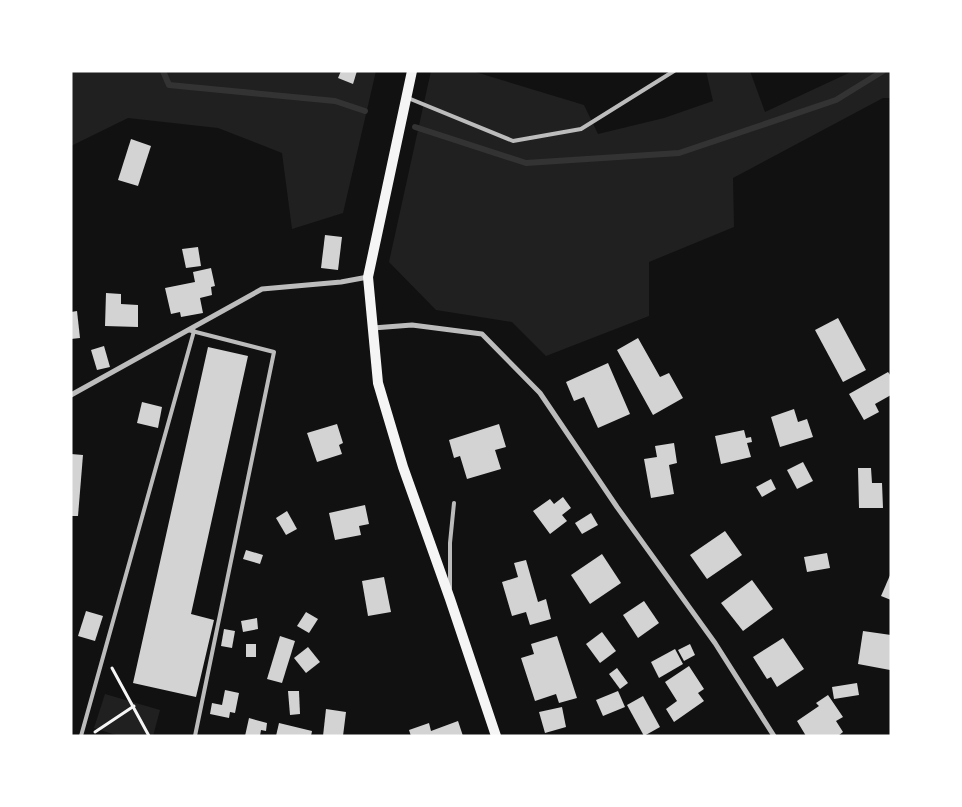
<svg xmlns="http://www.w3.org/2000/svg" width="962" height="807" font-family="'Exo 2',sans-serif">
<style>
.green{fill:#202020}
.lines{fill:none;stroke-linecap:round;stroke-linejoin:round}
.stream{stroke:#333;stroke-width:6}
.building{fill:#d3d3d3}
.path{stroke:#f5f5f5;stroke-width:3}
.service{stroke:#bcbcbc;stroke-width:4}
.minor{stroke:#bcbcbc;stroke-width:5}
.secondary{stroke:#f5f5f5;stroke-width:10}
</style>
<rect width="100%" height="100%" fill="#111"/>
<g class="green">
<path d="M71 71H376L343 213 292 229 282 153 218 128 128 118 71 146Z"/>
<path d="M431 71H472L584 105 598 134 664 118 713 101 706 71H750L765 112 853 71H891V98H883L733 178 734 227 649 262V316L546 356 512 322 436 310 389 262Z"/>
<path d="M105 694 160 710 153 736H119L94 728Z"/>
</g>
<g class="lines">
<g class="stream">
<path d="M163 71 169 85 335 101 365 111"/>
<path d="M415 127 526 163 679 153 836 100 883 71"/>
</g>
</g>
<g class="building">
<path d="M341 71H357L353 84 338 78Z"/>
<path d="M131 139 151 146 138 186 118 180Z"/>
<path d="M325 235 342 237 338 270 321 268Z"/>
<path d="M198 247 201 266 186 268 182 249Z"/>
<path d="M211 268 215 286 211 287 212 295 200 298 203 313 181 317 180 312 171 314 165 288 195 282 193 272Z"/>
<path d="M106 293 121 294V304L138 305V327L105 326Z"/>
<path d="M77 311 80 338 71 339V312Z"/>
<path d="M838 318 866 370 843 382 815 330Z"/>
<path d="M638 338 660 377 669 373 683 398 653 415 617 350Z"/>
<path d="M104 346 110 367 97 370 91 350Z"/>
<path d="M208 347 248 356 191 614 214 620 196 697 133 683Z"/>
<path d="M608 363 630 414 598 428 584 397 574 401 566 382Z"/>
<path d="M888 372 891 376V395L875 404 879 412 864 420 849 394Z"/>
<path d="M142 402 162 407 158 428 137 423Z"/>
<path d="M794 409 798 422 807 419 813 437 780 447 771 417Z"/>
<path d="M337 424 343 443 339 445 342 454 317 462 307 433Z"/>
<path d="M499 424 506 447 495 450 501 469 467 479 460 456 454 458 449 440Z"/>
<path d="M744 430 746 438 751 437 752 442 747 443 751 457 721 464 715 436Z"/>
<path d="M674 443 677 463 669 465 674 494 651 498 644 459 657 457 655 446Z"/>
<path d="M71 454 83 455 78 516H71Z"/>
<path d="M803 462 813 481 797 489 787 470Z"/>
<path d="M858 468H871L872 483H882L883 508H859Z"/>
<path d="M771 479 776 489 762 497 756 487Z"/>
<path d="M563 497 571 508 562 515 567 521 550 534 533 511 550 499 554 504Z"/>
<path d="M365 505 369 524 359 526 361 535 335 540 329 513Z"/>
<path d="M287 511 297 529 286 535 276 518Z"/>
<path d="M591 513 598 525 582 534 575 523Z"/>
<path d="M725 531 742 555 707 579 690 555Z"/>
<path d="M246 550 263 555 260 564 243 559Z"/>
<path d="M827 553 830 568 807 572 804 557Z"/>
<path d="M602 554 621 583 590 604 571 575Z"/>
<path d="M526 560 538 602 546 599 551 619 530 625 526 612 512 616 502 582 518 577 514 563Z"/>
<path d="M891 573V600L881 596Z"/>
<path d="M384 577 391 612 368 616 362 581Z"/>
<path d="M752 580 773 609 743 631 721 603Z"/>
<path d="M644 601 659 623 638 638 623 615Z"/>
<path d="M86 611 103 616 95 641 78 636Z"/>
<path d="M306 612 318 619 309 633 297 626Z"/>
<path d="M257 618 258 629 243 632 241 621Z"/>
<path d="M224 629 235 631 232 648 221 646Z"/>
<path d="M863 631 891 635 890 670 858 664Z"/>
<path d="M602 632 616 651 600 663 586 644Z"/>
<path d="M280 636 295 641 282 683 267 679Z"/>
<path d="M557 636 577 698 559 703 556 694 535 701 521 658 534 654 531 644Z"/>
<path d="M783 638 804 669 777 687 771 677 767 679 753 657Z"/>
<rect x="246" y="644" width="10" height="13"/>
<path d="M690 644 695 655 684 661 678 650Z"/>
<path d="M308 647 320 662 306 673 294 658Z"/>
<path d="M675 649 683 664 659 678 651 662Z"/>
<path d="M689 666 704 689 698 693 704 701 674 722 666 709 677 701 665 682Z"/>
<path d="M617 668 628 683 620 689 609 674Z"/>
<path d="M857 683 859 695 834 699 832 687Z"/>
<path d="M225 690 239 693 235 713 230 712 229 718 210 714 212 703 222 705Z"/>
<path d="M288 691H299L300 714 290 715Z"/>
<path d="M618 691 625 707 603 716 596 700Z"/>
<path d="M828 695 843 717 836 721 843 732 838 736H806L797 721 819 706 816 703Z"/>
<path d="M643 696 660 727 644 736 627 705Z"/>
<path d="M562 707 566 727 545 733 539 712Z"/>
<path d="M326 709 346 712 343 736H323Z"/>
<path d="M249 718 267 723 266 731 261 730 260 736H245Z"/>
<path d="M458 721 463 736H411L409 730 429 723 431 731Z"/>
<path d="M279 723 312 731 311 736H276Z"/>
</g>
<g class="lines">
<g class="path">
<path d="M112 668 149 736"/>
<path d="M95 732 134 706"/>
</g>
<g class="service">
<path d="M408 98 513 141 581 129 674 71"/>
<path d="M188 330 274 352 195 736"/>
<path d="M450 588V543L454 503"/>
<path d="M81 736 194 331"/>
</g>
<g class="minor">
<path d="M373 328 412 325 482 334 540 393 617 507 715 643 774 736"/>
<path d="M71 395 262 289 341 282 368 277"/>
</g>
<path class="secondary" d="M412 71 368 277 378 383 403 467 450 599 496 736"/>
</g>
<rect width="962" height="807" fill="none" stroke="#ffffff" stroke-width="145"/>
</svg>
